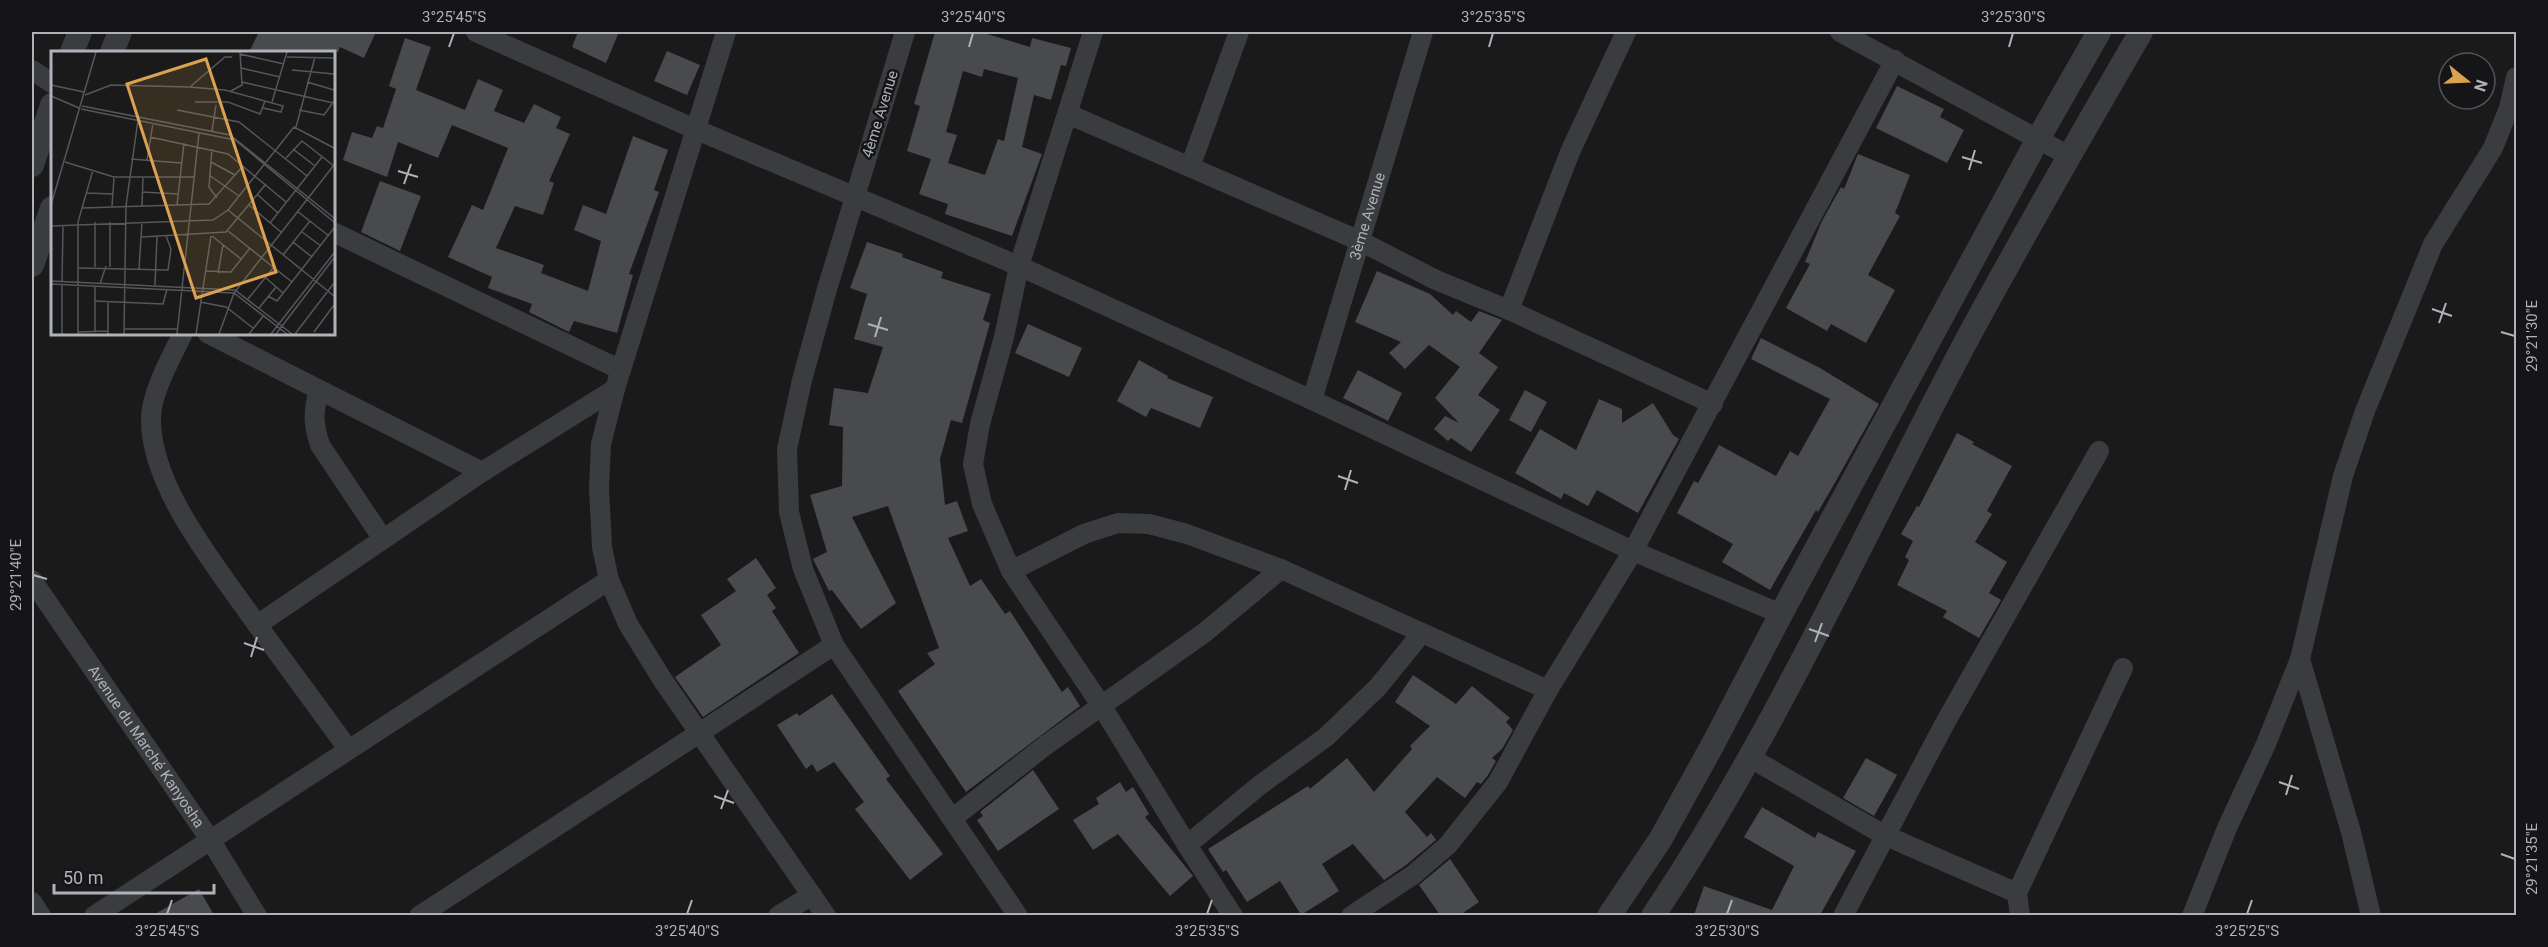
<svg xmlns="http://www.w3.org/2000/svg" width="2548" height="947" font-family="Roboto,sans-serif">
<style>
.building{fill:#494a4d;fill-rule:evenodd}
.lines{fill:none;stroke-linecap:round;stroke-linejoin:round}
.minor{stroke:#3b3c40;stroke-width:20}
.tertiary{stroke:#3b3c40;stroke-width:24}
.ticks{fill:none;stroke:#aeb2b9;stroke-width:2}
.labels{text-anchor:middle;stroke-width:5;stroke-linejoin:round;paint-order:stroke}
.street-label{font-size:15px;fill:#aeb2b9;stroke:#151517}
.inset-road{fill:none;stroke:#55575a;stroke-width:1.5}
.view{fill:#dca251;fill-opacity:0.15;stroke:#dca251;stroke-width:3}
.inset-edge{fill:none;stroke:#aeb2b9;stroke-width:3}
.neatline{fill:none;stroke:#aeb2b9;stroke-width:2}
.ticks-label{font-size:15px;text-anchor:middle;fill:#aeb2b9}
</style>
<rect width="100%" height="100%" fill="#1a1a1b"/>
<g class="building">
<path d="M259 32H376L364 58 340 47 338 52H249Z"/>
<path d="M578 32H619L606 63 572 47Z"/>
<path d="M935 32H987V34L1030 47 1032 38 1071 48 1066 66 1061 65 1051 100 1034 95 1022 147 1042 154 1012 236 945 214 948 204 919 194 931 159 907 151 920 106 914 104ZM984 69 1018 78 1004 141 998 139 985 175 948 163 957 135 946 132 963 71 982 77Z"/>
<path d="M405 38 431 47 416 90 465 110 478 79 503 90 494 111 524 123 534 104 561 117 556 128 570 134 549 181 554 183 543 215 515 206 496 248 544 265 541 273 588 291 601 241 574 230 583 205 606 214 633 136 668 150 654 190 659 192 629 274 633 275 617 333 574 321 569 332 529 312 532 304 488 288 492 277 448 257 472 205 483 210 508 148 452 125 438 158 398 142 387 177 343 160 352 132 372 138 377 126 383 128 396 89 389 86Z"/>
<path d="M667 51 700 65 687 95 654 81Z"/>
<path d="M1897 86 1944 109 1940 117 1964 130 1947 163 1876 128Z"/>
<path d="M1858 154 1910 175 1895 213 1900 216 1868 275 1895 290 1866 343 1831 324 1827 331 1786 308 1810 264 1805 262 1822 221 1841 187 1844 189Z"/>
<path d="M380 181 421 196 400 251 361 232Z"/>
<path d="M867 242 903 254 902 257 943 272 941 278 991 294 983 320 990 323 962 423 951 420 940 459 945 505 957 501 968 531 948 538 970 586 981 579 1005 614 1010 611 1062 692 1068 687 1080 706 966 792 898 691 935 664 927 653 939 648 888 506 852 517 896 603 861 629 832 590 829 591 813 559 827 552 810 495 842 486 843 427 829 425 834 388 868 393 883 347 854 339 867 294 850 288Z"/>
<path d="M1377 271 1430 294 1453 315 1456 311 1471 322 1479 311 1502 320 1479 353 1498 367 1478 395 1500 410 1471 452 1451 438 1448 441 1434 429 1445 416 1459 423 1435 398 1460 367 1429 345 1405 369 1389 353 1401 342 1355 322Z"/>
<path d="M1028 324 1082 348 1069 377 1015 353Z"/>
<path d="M1761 338 1820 368 1879 404 1837 479 1818 512 1816 510 1770 590 1722 562 1733 544 1677 513 1694 481 1698 483 1719 445 1776 476 1790 451 1798 456 1830 399 1751 359Z"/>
<path d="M1139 360 1168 376 1167 378 1213 397 1200 428 1151 408 1146 417 1117 401Z"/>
<path d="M1358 370 1402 393 1388 421 1343 398Z"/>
<path d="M1525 390 1547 402 1531 432 1509 420Z"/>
<path d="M1599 399 1622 409V423L1653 403 1673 435 1679 439 1638 513 1597 490 1588 506 1564 493 1561 499 1515 473 1540 429 1576 450Z"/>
<path d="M1957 433 1974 442 1972 444 2012 466 1987 511 1992 514 1975 542 2007 562 1989 593 2001 600 1979 638 1943 617 1947 611 1897 585 1909 560 1905 557 1913 541 1901 534 1917 506 1919 507Z"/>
<path d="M756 558 776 588 767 595 776 608 772 611 799 653 703 717 675 677 721 645 701 615 736 591 727 579Z"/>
<path d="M1413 675 1456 704 1472 686 1510 718 1506 722 1513 730 1502 749 1492 758 1496 761 1488 775 1481 784 1477 782 1465 798 1437 777 1405 812 1427 837 1431 833 1436 840 1406 865 1384 880 1353 844 1322 864 1339 891 1301 915 1280 881 1247 902 1226 870 1223 872 1208 849 1308 786 1310 789 1347 758 1374 792 1412 749 1410 746 1430 726 1395 702Z"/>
<path d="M832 694 890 776 886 779 943 854 910 880 855 809 864 802 834 762 817 772 812 764 806 769 777 725 797 713 799 716Z"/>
<path d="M1866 758 1897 775 1874 816 1843 798Z"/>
<path d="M1033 770 1059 809 998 851 977 820 983 816 980 812Z"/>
<path d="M1120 782 1126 792 1133 787 1149 814 1145 817 1193 876 1170 896 1118 834 1093 850 1073 820 1099 804 1096 798Z"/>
<path d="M1762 807 1815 838 1818 832 1856 851 1820 915H1694L1704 886 1772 910 1794 866 1744 837Z"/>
<path d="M1450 859 1479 902 1460 915H1440L1419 885Z"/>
<path d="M199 889 214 915H153Z"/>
</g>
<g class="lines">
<g class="minor">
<path d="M476 32 697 130 1019 266 1312 400 1633 551 1781 614"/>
<path d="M726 32 615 389 601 444 599 488 602 547 609 580 628 624 662 679 826 916"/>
<path d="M905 32 827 289 802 380 787 449 789 512 803 569 834 645 1018 916"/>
<path d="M1093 32 1019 266 1004 337 980 424 973 464 982 504 1011 571 1101 705 1187 845 1233 916"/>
<path d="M1840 32 2069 156"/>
<path d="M32 70 52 83"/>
<path d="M1068 114 1360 241 1436 280 1509 310 1713 404"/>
<path d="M1190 167 1239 32"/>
<path d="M333 232 621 370"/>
<path d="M1509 310 1570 152 1626 32"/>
<path d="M183 333C172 356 151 393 151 418 150 484 211 560 248 612 281 658 315 703 348 749"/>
<path d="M207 333 482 472"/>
<path d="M319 390C313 411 313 424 320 445L383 539"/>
<path id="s1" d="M1312 400 1423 32"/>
<path d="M1011 571 1084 534 1118 523 1149 524 1187 534 1281 569 1548 690"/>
<path id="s2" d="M32 580 211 841 257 916"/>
<path d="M257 625 482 472 615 389"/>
<path d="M2300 659 2351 832 2371 916"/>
<path d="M1749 757 1884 835 2017 893"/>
<path d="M953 818 1046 745 1204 633 1281 569"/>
<path d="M1187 845 1260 785 1326 737 1378 687 1421 634"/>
<path d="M32 902 41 916"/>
<path d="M94 916 609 580"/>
<path d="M419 916 834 645"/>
<path d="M778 916 812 895"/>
<path d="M1351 916 1413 875 1448 845 1498 782 1548 690 1633 551 1895 60"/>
<path d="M1843 916 1945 723 2099 451"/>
<path d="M2020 916 2017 893 2123 668"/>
<path d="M2192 916 2227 828 2266 744 2300 659 2343 476 2365 411 2433 244 2493 148 2509 108 2516 77"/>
</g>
<g class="tertiary">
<path d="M72 52 80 32"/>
<path d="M112 52 120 32"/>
<path d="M32 165 52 105"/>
<path d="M32 265 52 208"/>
<path d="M1609 916 1660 840 1712 746 1781 614 2038 139 2099 32"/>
<path d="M1653 916C1774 735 1863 536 1964 345 2021 239 2081 135 2141 32"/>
</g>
</g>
<path class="ticks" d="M449 47 454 33M969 47 973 33M1489 47 1493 33M2009 47 2013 33M1962 157 1982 163M1969 170 1975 150M398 171 418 177M404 184 411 164M2432 309 2452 316M2439 323 2446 303M868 324 888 330M2501 332 2515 336M875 337 881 317M1338 476 1358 483M1345 490 1351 470M33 575 47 579M1809 629 1829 636M1815 642 1822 623M244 643 264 650M251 657 257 637M2279 782 2299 789M2286 795 2292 775M714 796 734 803M721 809 728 790M2501 854 2515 859M167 914 172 900M687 914 692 900M1207 914 1212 900M1727 914 1732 900M2247 914 2252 900"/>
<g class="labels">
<g class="street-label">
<text transform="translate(880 114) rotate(-73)" y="5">4ème Avenue</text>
<text dy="5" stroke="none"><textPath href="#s1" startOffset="192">3ème Avenue</textPath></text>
<text dy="5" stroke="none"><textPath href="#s2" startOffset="202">Avenue du Marché Kanyosha</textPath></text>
</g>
</g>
<g transform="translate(51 51)">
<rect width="284" height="284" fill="#1a1a1b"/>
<path class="inset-road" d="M189 3 233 13M236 6 283 7M190 17 229 26M241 19 283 23M191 31 282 52M256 31 283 39M0 34 33 41M140 35 174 6H181M180 40 191 34 189 1M34 44 60 34 138 36 174 39 232 55 230 61 212 57M0 45 28 57M144 51H177L209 63 214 50M221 51 236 1M31 55 179 84 283 167M30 58 184 89 283 171M126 59 188 71 256 125M248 59 273 64 283 50M245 76 264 6M161 80 165 54M99 86 177 103 235 151M161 98 158 136 166 147M242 98 264 115M235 107 251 90 283 115M80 108 130 112M96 109 102 72M14 111 63 126H143M160 111 184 124M158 124 188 145M91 141 127 143M36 142 61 143M207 144 227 162M0 154 45 1M126 154 133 92M198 154 230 181M61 155 63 127M91 155 92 127M31 157 158 153 192 115M177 159 283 245M246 160 278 185M44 171V216M219 172 271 106M0 175 162 169 177 159 243 76 283 97M177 180 241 231M251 181 270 195M161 185 190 208M91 186 175 181 215 133M242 191 261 206M232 204 259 170M59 216V171M28 217 117 219 120 198 115 185M88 218 91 171M155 220 180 221 199 197M167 222 172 194M215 227 232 242M0 230 184 239 241 283M11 231 12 175M0 233 183 242 236 283M49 233 55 215M11 234V283M104 234 106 186M217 245 226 250 283 177M197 248 223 216M43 250 112 253 116 238M57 251V283M149 251 175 256 202 277M208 257 225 236M73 278H126M44 280V235M27 281 57 280M263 281 283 254M27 283V171L42 119M73 283 75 155 87 69M126 283 148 82M145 283 160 185M168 283 183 242 283 114M198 283 213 264M220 283 283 202M225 283 283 207M244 283 283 232"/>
<path class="view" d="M155 8 225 221 145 247 76 33Z"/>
<rect width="284" height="284" class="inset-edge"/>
</g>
<rect width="2548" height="947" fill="none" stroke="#151517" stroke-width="66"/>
<g transform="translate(2467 81) rotate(108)"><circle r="28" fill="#151517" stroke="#525458" stroke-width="1.5"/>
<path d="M0-4.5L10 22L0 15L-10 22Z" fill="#dca251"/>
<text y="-9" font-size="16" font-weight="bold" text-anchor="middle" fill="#aeb2b9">N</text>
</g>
<path d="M54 884v9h160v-9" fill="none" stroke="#aeb2b9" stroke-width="3"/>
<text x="63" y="884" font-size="18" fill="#aeb2b9" stroke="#151517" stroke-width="4.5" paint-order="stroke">50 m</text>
<rect x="33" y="33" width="2482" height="881" class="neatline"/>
<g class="ticks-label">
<text x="454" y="22">3°25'45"S</text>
<text x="973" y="22">3°25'40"S</text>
<text x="1493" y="22">3°25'35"S</text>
<text x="2013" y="22">3°25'30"S</text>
<text transform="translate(2532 336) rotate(-90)" y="5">29°21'30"E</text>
<text transform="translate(16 575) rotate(-90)" y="5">29°21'40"E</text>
<text transform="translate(2532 859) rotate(-90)" y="5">29°21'35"E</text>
<text x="167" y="936">3°25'45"S</text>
<text x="687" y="936">3°25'40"S</text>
<text x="1207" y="936">3°25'35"S</text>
<text x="1727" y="936">3°25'30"S</text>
<text x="2247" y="936">3°25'25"S</text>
</g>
</svg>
